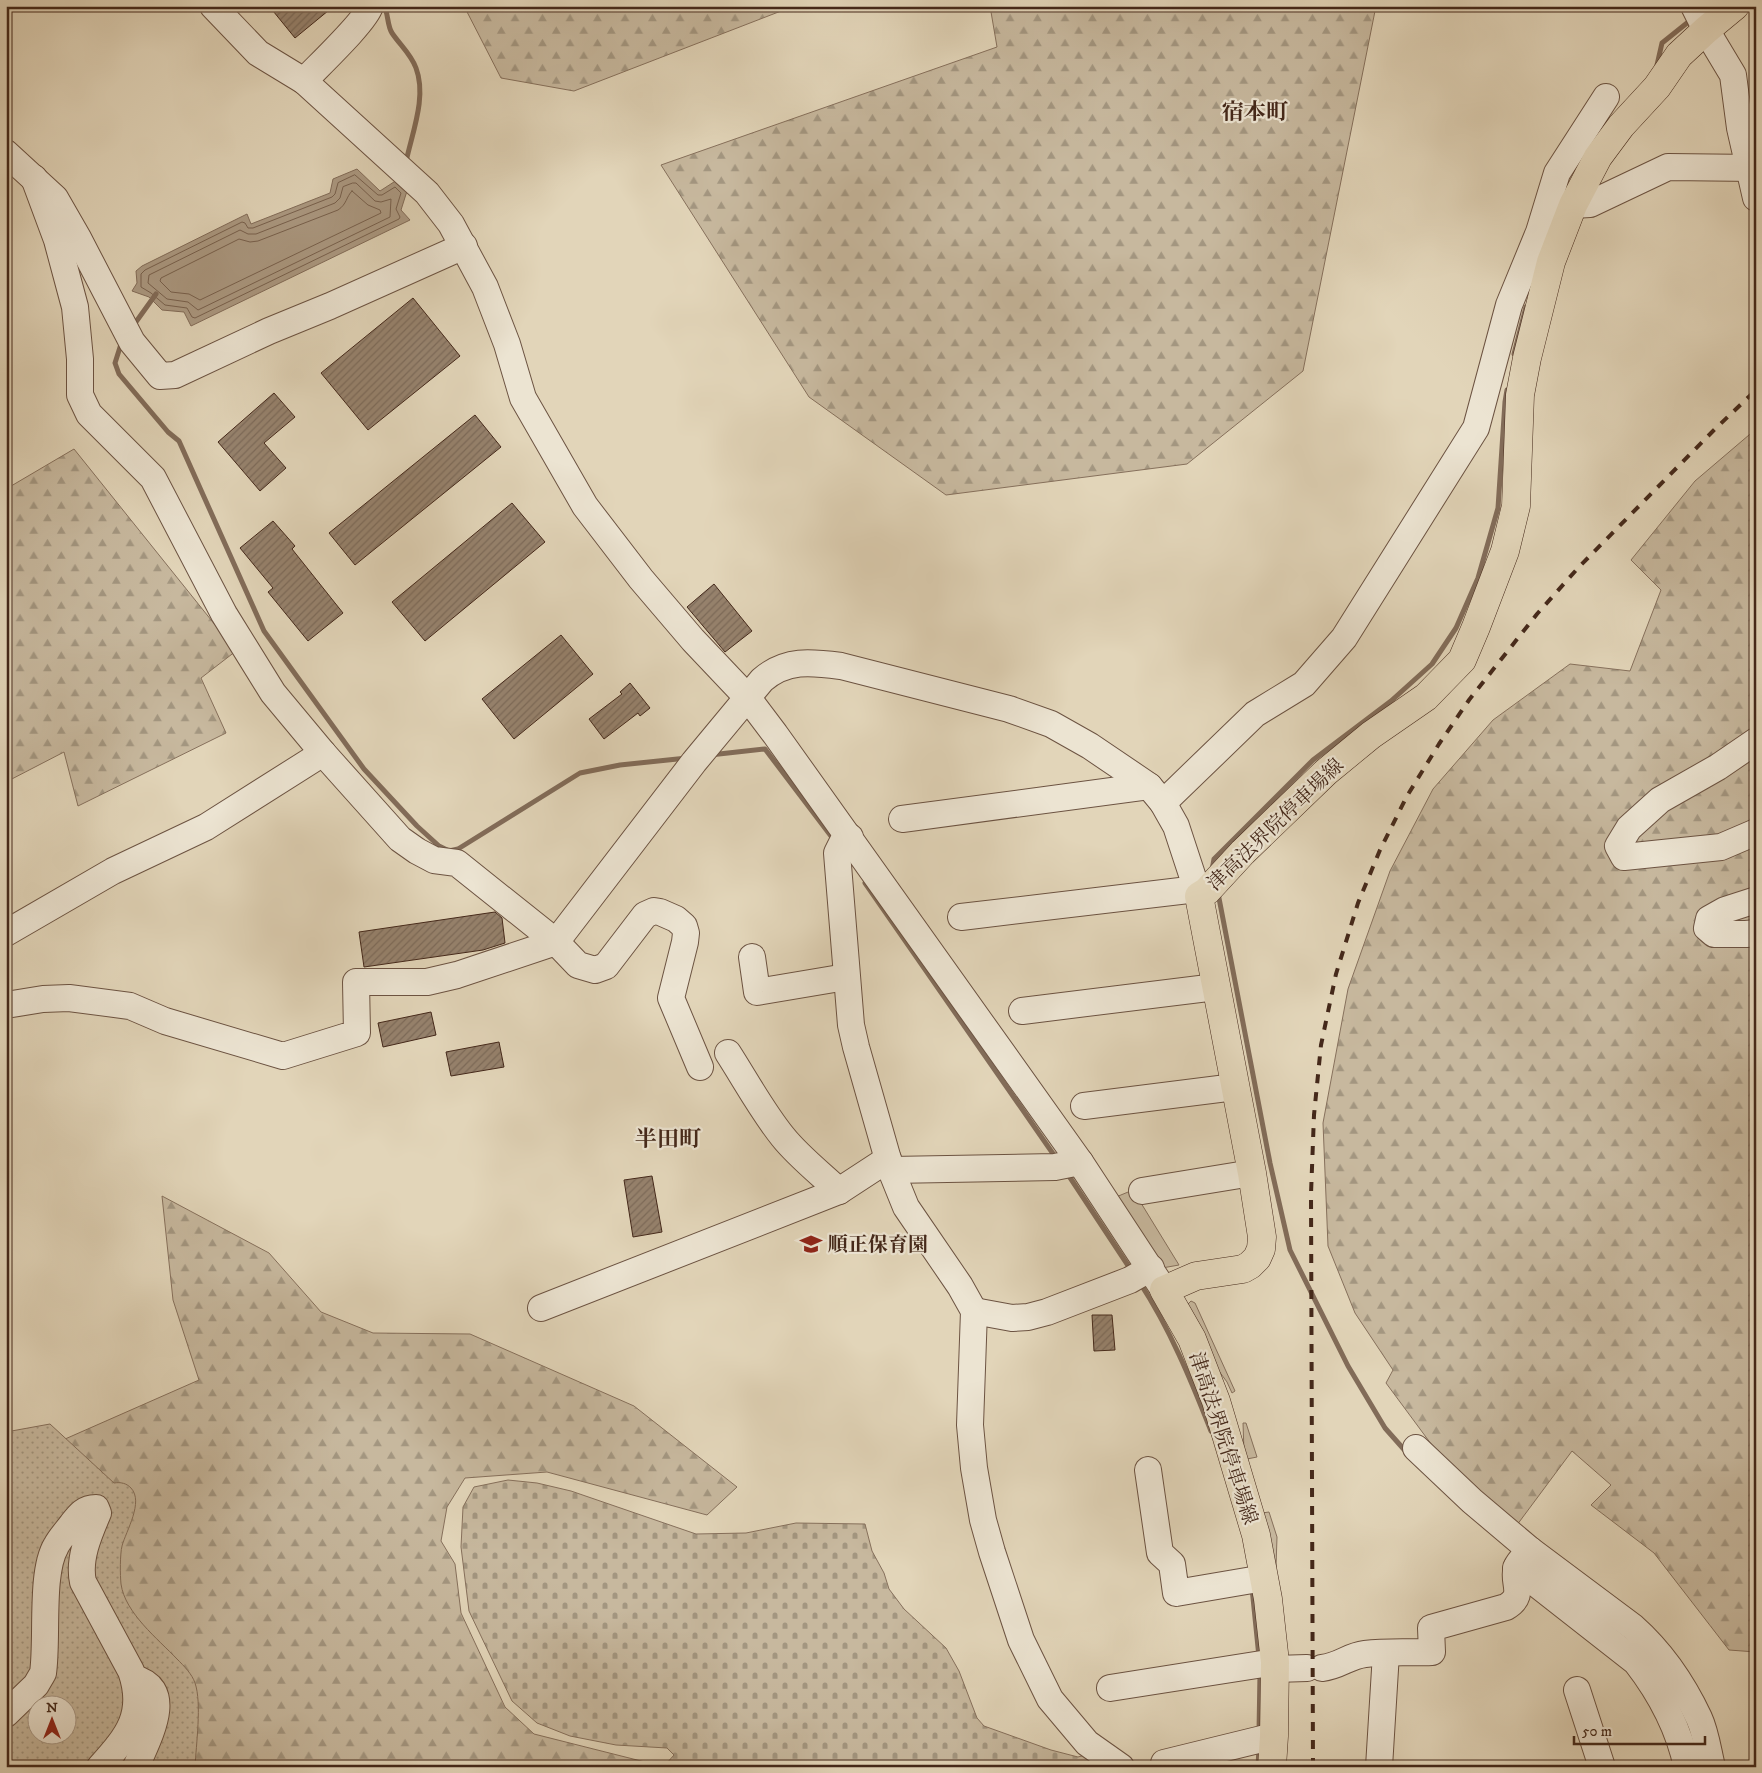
<svg xmlns="http://www.w3.org/2000/svg" width="1762" height="1773" font-family="'IM FELL DW Pica','Noto Serif JP',serif">
<style>
.green{fill:#c7b89e;stroke:#86705c}
.forest{fill:url(#forest-firs);stroke:#86705c;fill-rule:evenodd}
.cemetery{fill:url(#cemetery-stones);stroke:#86705c}
.garden{fill:url(#garden-dots);stroke:#86705c;fill-rule:evenodd}
.water{fill:#ac9a83;stroke:#826c59}
.lines{fill:none;stroke-linecap:round;stroke-linejoin:round}
.shore{stroke:#78614e;stroke-width:1}
.stream{stroke:#826c59;stroke-width:5}
.building{fill:url(#building-hatch);stroke:#44281a}
.minor-casing{stroke:#6c5342;stroke-width:28}
.major-casing{stroke:#44281a;stroke-width:29}
.minor{stroke:#ece4d2;stroke-width:26}
.major{stroke:#e2d5b9;stroke-width:28}
.rail{stroke:#44281a;stroke-width:4;stroke-dasharray:9 9;stroke-linecap:butt}
.labels{text-anchor:middle;stroke-width:4.5;stroke-linejoin:round;paint-order:stroke}
.street-label{font-size:20px;fill:#44281a;stroke:#ece4d2}
.poi-label{font-size:20px;font-weight:bold;fill:#44281a;stroke:#ece4d2;text-anchor:start}
.quarter-label{font-size:22px;font-weight:bold;fill:#44281a;stroke:#ece4d2}
</style>
<defs>
<pattern id="forest-firs" width="22" height="20" patternUnits="userSpaceOnUse" patternTransform="scale(1.25)"><rect width="22" height="20" fill="#c7b89e"/><path d="M5 1l3.5 6h-7zM16 11l3.5 6h-7z" fill="#a39680"/></pattern>
<pattern id="cemetery-stones" width="16" height="16" patternUnits="userSpaceOnUse" patternTransform="scale(1.25)"><rect width="16" height="16" fill="#c7b89e"/><path d="M2 7V4a2 2 0 0 1 4 0v3zM10 15v-3a2 2 0 0 1 4 0v3z" fill="#a39680"/></pattern>
<pattern id="garden-dots" width="8" height="8" patternUnits="userSpaceOnUse" patternTransform="scale(1.25)"><rect width="8" height="8" fill="#c7b89e"/><path d="M2 2h.1M6 6h.1" fill="none" stroke="#a39680" stroke-width="1.8" stroke-linecap="round"/></pattern>
<pattern id="building-hatch" width="6" height="6" patternUnits="userSpaceOnUse" patternTransform="scale(1.25)"><rect width="6" height="6" fill="#96826d"/><path d="M-1 1l2-2M0 6l6-6M5 7l2-2" fill="none" stroke="#7c6a59"/></pattern>
</defs>
<rect width="100%" height="100%" fill="#e2d5b9"/>
<filter id="stains"><feTurbulence type="fractalNoise" baseFrequency=".004" numOctaves="4"/><feColorMatrix values="0 0 0 0 .2 0 0 0 0 .09 0 0 0 0 .02 0 0 0 .5 -.17"/></filter>
<radialGradient id="worn" r=".72"><stop offset=".6" stop-color="#630" stop-opacity="0"/><stop offset="1" stop-color="#630" stop-opacity=".3"/></radialGradient>
<g class="green">
<path d="M1133 1190 1179 1265 1162 1268 1116 1197Z"/>
<path d="M1191 1301 1195 1303 1235 1391 1232 1393 1227 1382 1210 1359 1186 1306Z"/>
<path d="M1243 1423H1246L1257 1457 1247 1459 1244 1452Z"/>
<path d="M1269 1512 1277 1537 1276 1567H1273L1262 1513Z"/>
</g>
<g class="forest">
<path d="M464 6H794L574 91 501 78Z"/>
<path d="M990 6H1376L1303 371 1187 464 946 495 809 397 661 165 997 47Z"/>
<path d="M1756 429V1652L1729 1650 1654 1553 1591 1505 1611 1485 1572 1451 1514 1529 1457 1479 1386 1383 1393 1370 1355 1313 1328 1246 1323 1123 1348 989 1390 871 1433 789 1493 720 1570 664 1630 671 1661 590 1631 560 1695 481Z"/>
<path d="M74 449 236 651 201 678 226 733 78 806 64 752 6 782V489Z"/>
<path d="M162 1196 269 1253 321 1312 373 1333 470 1334 634 1406 737 1487 707 1515 547 1472 465 1478 447 1507 441 1541 455 1564 461 1613 505 1707 534 1734 649 1763 647 1767H6L56 1443 199 1380 173 1300ZM38 1706H68V1736H38Z"/>
</g>
<path class="cemetery" d="M508 1480 537 1483 571 1491 696 1534 746 1533 796 1523 865 1524 872 1551 884 1573 889 1589 904 1609 946 1648 959 1671 977 1718 984 1726 1051 1750 1078 1757 1092 1753 1110 1767H669L666 1764 674 1755 667 1748 616 1745 570 1736 537 1723 512 1701 469 1611 461 1547 463 1507 474 1487Z"/>
<path class="garden" d="M50 1424 114 1483C121 1482 126 1483 131 1488 144 1502 126 1531 122 1546 120 1554 120 1575 121 1584 125 1613 158 1639 177 1659 184 1666 192 1674 195 1683 202 1703 196 1745 195 1767H6V1432ZM38 1706H68V1736H38Z"/>
<path class="water" d="M357 169 380 191 397 180 407 191 401 210 410 220 191 326 184 312 162 310 149 297 132 291 137 283 136 271 142 266 247 214 251 224 330 193 333 179Z"/>
<g class="lines">
<g class="shore">
<path d="M355 175 378 195H382L395 187 401 193 396 209 400 217 399 219 195 318 192 317 187 308 165 305 151 293 141 287V274L145 270 242 222 245 223 248 228H253L332 197 335 194 338 183Z"/>
<path d="M353 183H356L375 201 381 202 391 199 390 217 198 310 188 302 167 299 148 283 149 275 240 230 248 234H256L335 203 340 198 343 187Z"/>
<path d="M352 191 368 205 380 210 381 213 200 300 189 294 171 292 160 281 161 278 239 239 250 242 258 241 338 210C347 204 346 197 352 191Z"/>
</g>
<g class="stream">
<path d="M386 11C388 17 388 27 392 33 400 45 411 54 416 68 427 97 412 133 406 162"/>
<path d="M1657 65 1662 43 1692 19"/>
<path d="M133 326 156 294"/>
<path d="M122 341 115 363 119 374 168 432 179 441 264 631 364 769 417 826 439 846 449 851 458 849 580 773 620 765 687 758"/>
<path d="M1514 354 1526 307"/>
<path d="M710 755 765 749 834 840"/>
<path d="M1212 870 1214 859 1313 760 1391 701 1432 664 1456 628 1478 578 1498 508 1505 402 1507 390"/>
<path d="M865 883 1056 1158"/>
<path d="M1218 893 1270 1163 1290 1250 1348 1366 1385 1428 1408 1454"/>
<path d="M1067 1173 1131 1270"/>
<path d="M1140 1283C1170 1329 1191 1380 1211 1431"/>
<path d="M1252 1588 1259 1657"/>
<path d="M1259 1732 1260 1673"/>
<path d="M1258 1767 1259 1748"/>
</g>
</g>
<g class="building">
<path d="M269 6H334L295 38Z"/>
<path d="M413 298 460 356 368 430 321 373Z"/>
<path d="M274 393 295 417 264 443 286 468 260 491 218 442Z"/>
<path d="M475 415 501 447 355 565 329 533Z"/>
<path d="M512 503 545 542 425 641 392 602Z"/>
<path d="M273 521 295 546 292 549 343 613 308 641 268 592 273 588 240 548Z"/>
<path d="M714 584 752 631 725 652 687 607Z"/>
<path d="M561 635 593 674 514 739 482 699Z"/>
<path d="M630 683 650 708 640 716 638 713 604 739 589 719 622 694 620 692Z"/>
<path d="M495 912 502 918 505 943 483 950 364 967 359 932Z"/>
<path d="M431 1012 436 1035 383 1047 378 1023Z"/>
<path d="M499 1042 504 1067 451 1076 446 1052Z"/>
<path d="M652 1176 662 1232 633 1237 624 1180Z"/>
<path d="M1092 1315H1112L1115 1350 1094 1351Z"/>
</g>
<g class="lines">
<g class="minor-casing">
<g id="minor">
<path d="M213 6 258 53 304 81 427 193 451 224 485 287 507 344 523 398 585 506 641 579 693 640 747 697 775 734 1080 1162 1164 1290"/>
<path d="M1694 6 1706 30 1733 75 1740 128 1756 198"/>
<path d="M304 81C317 67 366 21 370 6"/>
<path d="M6 153 55 198 78 238 132 342 160 376 175 375 269 331 330 306 464 246"/>
<path d="M34 178 57 240 75 307 80 359V395L89 414 153 478 224 614 273 693 323 753 400 839 417 851 434 860 457 863 556 942 694 762 762 680C786 659 811 662 841 666L1009 709 1051 724 1090 746 1149 786 1163 803 1176 826 1199 896"/>
<path d="M1573 205 1590 204 1668 167 1756 168"/>
<path d="M1756 741 1718 767 1660 800 1629 828 1618 846 1624 857 1721 847 1756 832"/>
<path d="M1163 803 1255 714 1304 684 1344 638 1476 428 1509 305 1539 232 1557 173 1606 97"/>
<path d="M902 819 1149 786"/>
<path d="M850 837 842 843 837 853 851 1025 856 1047 891 1170 906 1207 960 1286 974 1311 970 1425 974 1468 983 1520 992 1552 1021 1640 1050 1699 1087 1743 1121 1767"/>
<path d="M1756 900 1725 910 1709 919 1707 928 1714 934H1746L1756 933"/>
<path d="M961 917 1197 889"/>
<path d="M6 933 113 871 206 827 323 753"/>
<path d="M752 957 757 992 846 977"/>
<path d="M6 1005 43 999 69 998 130 1006 165 1021 283 1056 357 1033 356 982H427L457 975 556 942 578 965 595 970 606 966 645 915 654 911 660 912 676 919 684 926 686 933 685 942 671 998 700 1067"/>
<path d="M1022 1011 1216 987"/>
<path d="M728 1053C746 1081 762 1111 783 1137 799 1157 820 1173 839 1191"/>
<path d="M1084 1106 1235 1087"/>
<path d="M891 1170 1055 1167 1080 1162"/>
<path d="M1142 1191 1252 1173"/>
<path d="M541 1308 839 1191 888 1159"/>
<path d="M974 1311 1012 1318 1028 1317 1047 1312 1130 1280 1151 1268"/>
<path d="M1416 1448 1472 1501 1530 1550 1633 1627C1660 1651 1683 1684 1699 1718 1706 1733 1708 1751 1712 1767"/>
<path d="M1148 1470 1160 1553 1172 1564 1176 1593 1264 1578"/>
<path d="M1516 1568 1636 1662C1660 1693 1679 1729 1687 1767"/>
<path d="M1322 1668C1340 1666 1348 1656 1365 1654 1387 1651 1410 1653 1432 1652L1431 1628 1506 1607C1527 1595 1511 1582 1517 1566 1519 1561 1526 1555 1530 1550"/>
<path d="M1275 1669 1307 1668"/>
<path d="M134 1678C177 1689 147 1740 136 1767"/>
<path d="M1110 1688 1275 1662"/>
<path d="M1577 1690 1602 1767"/>
<path d="M6 1714 36 1685 43 1673C48 1639 40 1573 56 1546 60 1538 67 1531 72 1524 79 1515 84 1508 96 1508L98 1513C89 1534 78 1559 83 1582L131 1671C146 1714 128 1736 100 1767"/>
<path d="M1164 1763 1274 1736"/>
<path d="M1379 1767 1386 1653"/>
</g>
</g>
<g class="major-casing">
<path id="major" d="M1272 1767 1274 1736 1275 1662 1268 1599 1256 1535 1216 1401 1192 1339 1164 1290 1196 1276 1243 1269 1250 1265 1257 1258 1261 1249 1262 1237 1252 1173 1199 896 1207 891 1243 852 1326 772 1371 735 1426 697 1462 660 1476 627 1505 551 1516 506 1520 395 1527 358 1551 262 1573 205 1598 157 1621 126 1657 87 1679 55 1706 30 1735 6"/>
</g>
<use href="#minor" class="minor"/>
<use href="#major" class="major"/>
<path class="rail" d="M1313 1767 1311 1194 1314 1115 1321 1045 1336 974 1358 903 1380 850 1407 796 1439 744 1469 700 1537 614 1578 568 1714 430 1756 390"/>
</g>
<defs>
<g id="school-bare" transform="scale(1.725)"><path d="M0-5L7-2L0 1L-7-2ZM-4 1L0 2.5L4 1V4Q0 6-4 4Z" fill="#8f2418" stroke="#ece4d2" stroke-width="2.5" paint-order="stroke"/></g>
</defs>
<g fill-rule="evenodd">
<use href="#school-bare" x="811" y="1244"/>
</g>
<g class="labels">
<g class="street-label">
<text transform="translate(1275 824) rotate(-44)" y="7">津高法界院停車場線</text>
<text transform="translate(1224 1438) rotate(72)" y="7">津高法界院停車場線</text>
</g>
<g class="poi-label">
<text x="828" y="1251">順正保育園</text>
</g>
<g class="quarter-label">
<text x="1255" y="119">宿本町</text>
<text x="668" y="1146">半田町</text>
</g>
</g>
<rect width="1762" height="1773" fill="none" stroke="#e2d5b9" stroke-width="25"/>
<rect x="8" y="8" width="1747" height="1758" fill="none" stroke="#44281a" stroke-width="2.5"/>
<rect x="12" y="12" width="1737" height="1748" fill="none" stroke="#44281a"/>
<g transform="translate(52 1720)"><circle r="24" fill="#ece4d2" stroke="#a99988"/>
<path d="M0-4L9 19L0 12L-9 19Z" fill="#8f2418"/>
<text y="-8" font-size="14" font-weight="bold" text-anchor="middle" fill="#44281a">N</text>
</g>
<path d="M1574 1736v8h131v-8" fill="none" stroke="#44281a" stroke-width="2.5"/>
<text x="1582" y="1736" font-size="15" fill="#44281a" stroke="#ece4d2" stroke-width="4" paint-order="stroke">50 m</text>
<rect width="100%" height="100%" filter="url(#stains)"/>
<rect width="100%" height="100%" fill="url(#worn)"/>
</svg>
